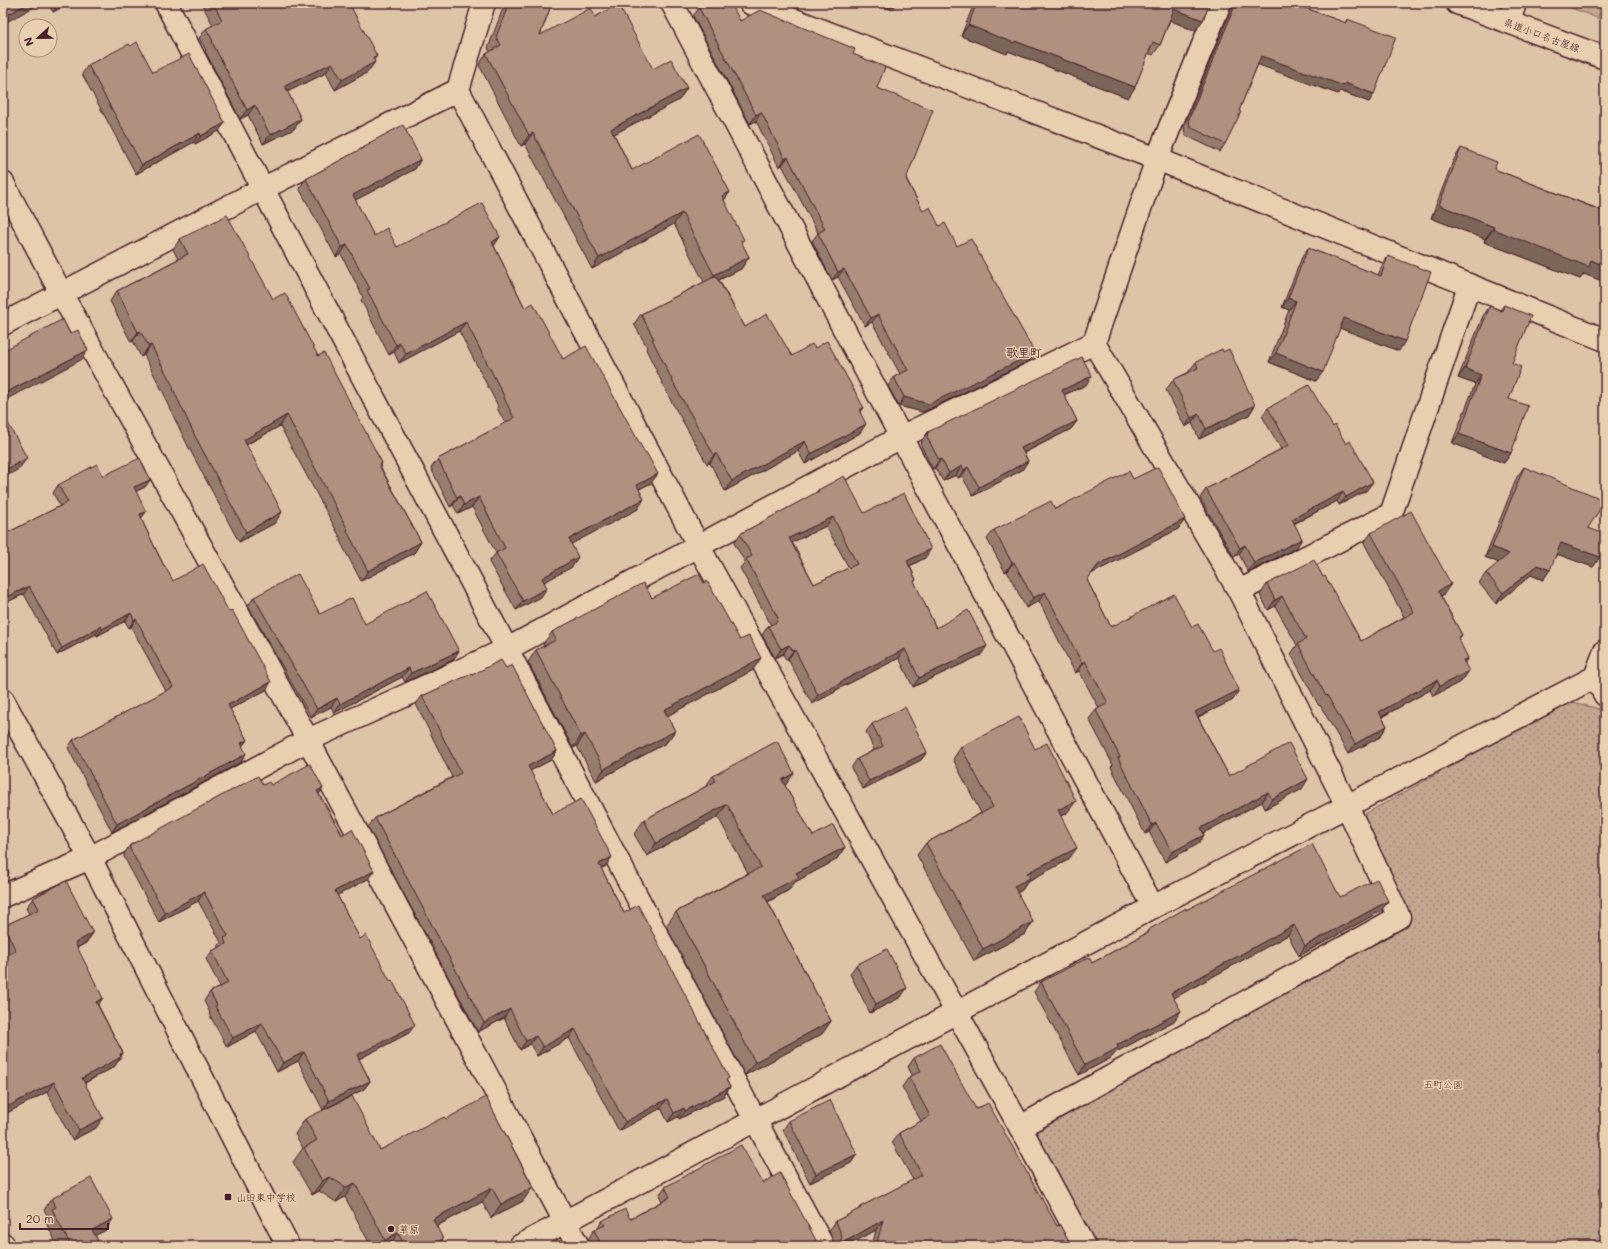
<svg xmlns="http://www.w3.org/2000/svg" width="1608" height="1249" font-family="Mali,'Klee One',sans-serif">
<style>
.forest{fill:url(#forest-firs);stroke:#86625e}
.park{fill:url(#park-dots);stroke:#86625e}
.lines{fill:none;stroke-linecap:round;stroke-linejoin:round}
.minor-casing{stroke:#4a1f2b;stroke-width:25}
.major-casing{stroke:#4a1f2b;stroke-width:25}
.minor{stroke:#e7cfaf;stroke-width:22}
.major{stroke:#e7cfaf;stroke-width:22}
.wall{fill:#977d6e;stroke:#4a1f2b;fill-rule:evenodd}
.shaded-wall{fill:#7b665a;stroke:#4a1f2b}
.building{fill:#b09180;stroke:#4a1f2b;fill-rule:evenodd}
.poi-dot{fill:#4a1f2b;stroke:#e7cfaf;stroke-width:1.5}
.labels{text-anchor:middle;stroke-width:3;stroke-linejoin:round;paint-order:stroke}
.street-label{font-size:10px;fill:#4a1f2b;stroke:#e7cfaf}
.park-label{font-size:10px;fill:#5c333a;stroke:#e7cfaf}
.poi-label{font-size:10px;fill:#4a1f2b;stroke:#e7cfaf;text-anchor:start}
.quarter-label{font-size:12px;font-weight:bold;fill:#4a1f2b;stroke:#e7cfaf}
</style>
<defs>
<pattern id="forest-firs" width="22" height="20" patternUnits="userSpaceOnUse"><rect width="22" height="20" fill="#c2a690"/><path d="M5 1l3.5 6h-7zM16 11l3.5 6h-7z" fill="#a08776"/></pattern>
<pattern id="park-dots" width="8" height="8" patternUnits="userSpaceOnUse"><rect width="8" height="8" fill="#c2a690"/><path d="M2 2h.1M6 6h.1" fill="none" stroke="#a08776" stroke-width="1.8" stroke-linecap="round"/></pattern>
</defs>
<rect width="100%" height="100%" fill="#dec4a7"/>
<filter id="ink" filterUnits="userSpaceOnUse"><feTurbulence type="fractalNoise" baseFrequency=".025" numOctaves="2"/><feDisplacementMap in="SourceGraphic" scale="8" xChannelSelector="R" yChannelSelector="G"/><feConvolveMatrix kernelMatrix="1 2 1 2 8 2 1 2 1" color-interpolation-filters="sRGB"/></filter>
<g filter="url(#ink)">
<path class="forest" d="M1558 3H1589L1605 9V21Z"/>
<path class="park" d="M1569 701 1603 710 1605 715V1246H1092L1030 1131 1409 917 1364 826 1365 814Z"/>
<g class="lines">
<g class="minor-casing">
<g id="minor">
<path d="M166 3C278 221 395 436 509 653 613 851 716 1049 823 1246"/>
<path d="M672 3 901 437 1153 907"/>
<path d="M750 3 1157 159 1605 340"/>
<path d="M1509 22 1515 3"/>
<path d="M458 90 699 547 1020 1127 1084 1246"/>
<path d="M3 183 61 293 308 740 578 1246"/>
<path d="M3 324 262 189 458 90 484 3"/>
<path d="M1239 591 1391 514 1469 286"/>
<path d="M1595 677 1605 695"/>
<path d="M3 700 90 858 288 1246"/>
<path d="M3 896 90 858 308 740 507 649 901 437 1094 343"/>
<path d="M1020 1127 1399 917 1347 806 1239 591 1094 343 1157 159 1220 3"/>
<path d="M3 1244 4 1246"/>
<path d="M520 1246 1153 907 1595 677 1605 651"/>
</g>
</g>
<g class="major-casing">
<path id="major" d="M1457 3 1605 58"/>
</g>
<use href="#minor" class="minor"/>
<use href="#major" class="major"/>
</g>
<g class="wall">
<path d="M48 3H70L53 12Z"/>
<path d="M201 3H284L285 7 374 60 368 72 335 90 326 73 287 92 301 119 294 129 263 144 248 115 240 119 205 51 206 50 199 38 206 29 213 25Z"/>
<path d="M505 3H552L540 35 595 17 653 69 687 88 679 100 614 134 632 170 730 192 724 200 741 243 749 257 741 269 719 280 745 327 792 356 815 348 860 413V433L805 464 798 451 725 491 710 463 707 464 670 399 646 349 647 347 634 324 641 314 704 282 674 224 592 269 525 144 521 146 479 65 486 54 490 52 488 48Z"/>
<path d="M965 3H1128L1130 4 1131 3H1210L1203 20 1195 31 1170 20 1160 45 1153 55 1148 53 1135 87 1128 98 1008 51 1007 54 961 36 973 6Z"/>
<path d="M1234 3H1292L1345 23 1347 19 1374 94 1369 102 1340 91 1338 94 1258 64 1225 144 1220 152 1185 135 1184 127Z"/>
<path d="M699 8 853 54 877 88 906 179 923 211 939 226 957 246 1035 353 1029 361 923 412 899 406 888 386 894 377 900 374 872 322 865 326 838 277 832 280 812 241 818 233 782 165 779 167 756 121 750 124 693 16Z"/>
<path d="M131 46 153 72 219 131 195 144 194 142 136 174 82 74 88 65Z"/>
<path d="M369 143 421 159 415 169 355 200 374 236 397 247 494 246 525 308 563 359 651 483 639 489 638 509 571 544 572 567 544 582 541 597 516 610 489 562 496 553 472 507 458 514 453 505 450 507 431 468 438 459 505 423 497 408 498 406 459 331 399 363 394 352 389 355 361 300 363 297 341 254 336 257 299 188 306 179 367 146Z"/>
<path d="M1461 148 1494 169 1601 210 1605 199V282L1584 274 1580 279 1484 242 1485 239 1431 218 1453 161Z"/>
<path d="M180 239 273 299 318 356 382 463 380 466 421 542 414 553 361 581 340 541 341 539 280 426 246 445 275 523 239 542 188 446 165 399 166 398 144 355 141 357 133 341 131 342 110 301 117 291 178 259 173 249Z"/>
<path d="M1308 248 1378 275 1382 266 1388 256 1399 351 1340 328 1316 381 1269 362 1289 310 1282 307 1302 257Z"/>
<path d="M1504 305 1512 363 1509 399 1511 453 1504 463 1452 443 1475 384 1458 378 1483 316 1490 306 1500 310Z"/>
<path d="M1196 362 1255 405 1249 415 1199 439 1192 423 1185 427 1166 390 1173 380 1189 372V371Z"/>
<path d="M1086 385 1064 395 1077 421 1071 429 1024 453 1028 461 1022 470 973 496 962 476 958 478 956 475 943 481 935 468 933 469 921 446 922 440 928 432Z"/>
<path d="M1268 408 1366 491 1339 505 1337 501 1294 524 1302 539 1296 548 1248 572 1239 554 1234 557 1200 498 1206 489 1281 449 1262 416Z"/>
<path d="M1524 467 1588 528 1600 557 1593 567 1557 554 1543 580 1531 575 1496 604 1479 583 1486 573 1499 563 1485 557 1517 477Z"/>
<path d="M103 476 150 480 145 487 136 491 141 518 144 525 164 566 173 581 266 690 230 709 247 740 242 746 241 762 112 832 68 748 73 740 166 691 131 627 129 628 125 621 97 636 96 634 57 655 24 594 3 604V535L60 506 53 493 58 485Z"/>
<path d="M1133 479 1185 519 1178 529 1091 574 1087 580 1111 627H1192L1233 700 1198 717 1229 776 1302 789 1265 809 1262 802 1203 833 1204 835 1198 844 1165 862 1149 832 1145 834 1111 767 1113 765 1089 719 1096 710 1099 708 1079 671 1075 673 1039 601 1026 608 1007 571 1005 572 987 539 994 530 1055 509Z"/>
<path d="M818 490 864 513 925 558 910 566 916 580 914 582 936 628 981 655 913 687 899 658 836 690 835 692 812 704 788 659 786 660 783 654 775 658 762 635 768 626 771 625 740 568 745 562 734 543 740 534 816 493ZM826 526 849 568 814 584 792 542Z"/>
<path d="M1371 533 1444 594 1441 596 1462 635 1459 639 1465 663 1462 681 1433 696 1430 690 1382 717 1387 726 1380 737 1348 754 1320 705 1319 706 1291 654 1297 645 1275 606 1268 610 1260 595 1267 584 1323 577 1361 641 1404 617 1364 543Z"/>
<path d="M704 583 753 670 667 716 675 731 666 743 596 781 577 746 573 748 528 662 536 650 544 646 543 644 552 632 652 598Z"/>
<path d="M254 597 320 614 365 624 453 660 405 682 402 677 334 713 331 707 311 717 248 606Z"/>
<path d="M506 668 557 751 551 760 530 771 553 814 606 866 601 868 624 913 727 1081 730 1087 724 1096 679 1119 678 1117 668 1122 661 1108 619 1131 569 1038 537 1056 530 1044 520 1050 504 1018 478 1032 368 827 375 818 452 777 416 704 422 696 472 675Z"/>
<path d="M872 724 927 752 921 760 863 789 851 768 857 759 874 750 866 732Z"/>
<path d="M961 747 1067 813 1061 816 1068 860 1028 881 1022 890 1017 893 1033 922 1025 934 974 961 917 855 926 843 981 813 953 759Z"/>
<path d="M713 776 785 786 813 836 845 847 836 860 795 882 789 890 768 902 831 1021 822 1034 745 1075 666 926 676 912 748 873 718 817 647 856 634 834 644 820 705 787Z"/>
<path d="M263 785H271L323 788 319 794 368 879 337 895 409 1033 359 1059 370 1081 364 1089 323 1110 298 1061 277 1072 256 1031 227 1047 209 1014 210 1013 204 1001 210 992 220 987 206 959 212 951 218 948V947L221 942 198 901 159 922 124 857V854L130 845Z"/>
<path d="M1340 897 1388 901 1381 911 1299 956 1288 935 1174 998V1021L1116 1052 1111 1058 1079 1075 1034 992 1041 982 1092 963 1145 934 1148 930 1186 910Z"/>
<path d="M33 898 93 933 86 943 77 948 98 1005 123 1053 121 1056V1057L114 1067 85 1083 96 1128 72 1140 47 1092 3 1115V957L7 956 3 948V928L4 926 29 914 26 908Z"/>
<path d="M856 965 901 997 870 1013 850 974Z"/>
<path d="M914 1058 976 1109 1071 1246H872L876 1230 847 1246H835L829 1231 836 1221 858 1210 860 1207 913 1180 892 1142 899 1133 921 1121 902 1087 909 1077 912 1075 908 1067Z"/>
<path d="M305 1119 380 1150 446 1119 523 1201 491 1218 482 1202 437 1226 438 1246H371L345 1197 336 1202 319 1191 312 1195 293 1162 303 1148 295 1134Z"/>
<path d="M789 1121 857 1154 851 1163 810 1183 783 1130Z"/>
<path d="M763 1183 820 1246H592L588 1239 594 1230 597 1229 602 1221 630 1219 662 1201 659 1195 665 1187Z"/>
<path d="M51 1199 106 1230 95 1235 101 1246H58L44 1219 47 1215 44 1210Z"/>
</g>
<g class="shaded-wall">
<path d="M29 3H41L3 24V17Z"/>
<path d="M59 3H70L53 12Z"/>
<path d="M873 3H897L892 10Z"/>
<path d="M965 3H975L973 6Z"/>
<path d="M1596 3H1605V6Z"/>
<path d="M1174 9 1203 20 1195 31 1167 19Z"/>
<path d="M968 25 1015 41 1135 87 1128 98 1008 51 1007 54 961 36Z"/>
<path d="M377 56 371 64 375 62 368 72 335 90 342 80 373 58Z"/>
<path d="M1261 56 1345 83 1374 94 1369 102 1340 91 1338 94 1256 64Z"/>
<path d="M332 63 326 73 278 96 285 86Z"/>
<path d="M687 88 679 100 603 140 611 129Z"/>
<path d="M255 105 248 115 240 119 247 110Z"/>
<path d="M761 112 756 121 750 124 756 115Z"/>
<path d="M301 119 294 129 263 144 270 135Z"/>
<path d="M225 123 219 131 195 144 201 136Z"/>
<path d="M200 133 194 142 136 174 142 165Z"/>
<path d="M533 133 525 144 521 146 529 135Z"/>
<path d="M788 157 782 165 779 167 785 159Z"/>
<path d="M421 159 415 169 346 205 353 195Z"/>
<path d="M730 192 722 203V196Z"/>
<path d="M1439 205 1494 227 1485 239 1431 218Z"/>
<path d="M682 213 674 224 592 269 599 258Z"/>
<path d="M1493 229 1591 260 1605 266V282L1584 274 1580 279 1484 242Z"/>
<path d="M500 237 494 246 492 242Z"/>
<path d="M347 245 341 254 336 257 342 247Z"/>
<path d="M749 257 741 269 706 286 714 275Z"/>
<path d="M844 269 838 277 832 280 838 272Z"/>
<path d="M1288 298 1296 301 1289 310 1282 307Z"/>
<path d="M878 314 872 322 865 326 871 318Z"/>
<path d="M1344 318 1405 341 1399 351 1337 327Z"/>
<path d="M466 322 459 331 399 363 406 354Z"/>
<path d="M140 331 133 341 131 342 138 332Z"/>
<path d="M400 343 394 352 389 355 396 345Z"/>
<path d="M151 345 144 355 141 357 149 346Z"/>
<path d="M88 350 81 360 3 401V394Z"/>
<path d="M1035 353 1029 361 923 412 899 406 904 397Z"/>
<path d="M1276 353 1323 372 1316 381 1269 362Z"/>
<path d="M1465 368 1481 375 1475 384 1458 378Z"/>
<path d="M1092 376 1086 385 1056 398 1062 390Z"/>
<path d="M1255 405 1249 415 1199 439 1206 429Z"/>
<path d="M864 408 857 417 859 410Z"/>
<path d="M1199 414 1192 423 1185 427 1191 418Z"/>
<path d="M287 415 280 426 236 450 244 440Z"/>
<path d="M1077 421 1071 429 1015 457 1021 448Z"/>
<path d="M866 424 860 433 805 464 811 454Z"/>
<path d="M1459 434 1511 453 1504 463 1452 443Z"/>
<path d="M805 441 798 451 725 491 732 481Z"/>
<path d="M716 453 710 463 707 464 714 455Z"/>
<path d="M27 458 19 469 3 478V471Z"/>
<path d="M941 459 935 468 933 469 939 460Z"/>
<path d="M1028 461 1022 470 973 496 979 487Z"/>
<path d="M962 466 956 475 943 481 949 473Z"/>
<path d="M968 467 962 476 958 478 964 470Z"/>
<path d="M658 474 651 483 630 494 637 485Z"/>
<path d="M150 480 145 487 129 495 134 487Z"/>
<path d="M1373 482 1366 491 1339 505 1346 497Z"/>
<path d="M1343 492 1337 501 1285 528 1292 519Z"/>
<path d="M460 496 453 505 450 507 457 498Z"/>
<path d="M479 497 472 507 458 514 464 505Z"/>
<path d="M644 499 638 509 562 549 569 539Z"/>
<path d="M146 512 141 519 140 514Z"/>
<path d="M282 512 275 523 239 542 246 532Z"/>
<path d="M833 517 826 526 783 547 789 538Z"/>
<path d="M1185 519 1178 529 1091 574 1098 565Z"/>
<path d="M1302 539 1296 548 1248 572 1254 563Z"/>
<path d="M421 542 414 553 361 581 368 571Z"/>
<path d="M1561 543 1600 557 1593 567 1554 553Z"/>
<path d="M1245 545 1239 554 1234 557 1240 548Z"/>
<path d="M1492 547 1509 554 1502 564 1485 557Z"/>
<path d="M931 549 925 558 901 570 907 561Z"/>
<path d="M578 557 572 567 535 587 542 578Z"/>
<path d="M1014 562 1007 571 1005 572 1012 563Z"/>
<path d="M1538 565 1550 570 1543 580 1531 575 1496 604 1503 593Z"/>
<path d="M1451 584 1444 594 1431 601 1438 591Z"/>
<path d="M29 586 24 594 3 604V599Z"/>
<path d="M547 588 541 597 516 610 523 601Z"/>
<path d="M1045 592 1039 601 1026 608 1033 598Z"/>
<path d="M1282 596 1275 606 1268 610 1275 600Z"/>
<path d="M131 613 125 621 97 636 102 629Z"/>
<path d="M136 619 131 627 129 628 134 620Z"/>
<path d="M101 626 96 634 57 655 62 648Z"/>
<path d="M789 645 783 654 775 658 781 649Z"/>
<path d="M987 646 981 655 913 687 919 678Z"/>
<path d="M905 649 899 658 836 690 835 692 812 704 818 695 840 682Z"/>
<path d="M795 650 788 659 786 660 793 651Z"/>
<path d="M459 651 453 660 405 682 411 673Z"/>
<path d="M761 658 753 670 656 722 664 710Z"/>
<path d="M1468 658 1461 668 1463 660Z"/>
<path d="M1085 661 1079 671 1075 673 1082 663Z"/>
<path d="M409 668 402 677 334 713 340 704Z"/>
<path d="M1469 671 1462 681 1433 696 1440 686Z"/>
<path d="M1437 680 1430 690 1372 722 1379 712Z"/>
<path d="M271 682 266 690 222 713 228 705Z"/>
<path d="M1239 690 1233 700 1188 722 1195 712Z"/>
<path d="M337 698 331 707 311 717 317 709Z"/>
<path d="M1387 726 1380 737 1348 754 1355 744Z"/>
<path d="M675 731 666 743 596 781 604 769Z"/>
<path d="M585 734 577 746 573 748 581 736Z"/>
<path d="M247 740 241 748V743Z"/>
<path d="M557 751 551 760 522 775 528 766Z"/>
<path d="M927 752 921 760 863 789 869 781Z"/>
<path d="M246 754 241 762 112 832 117 824Z"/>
<path d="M794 773 785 786 782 780Z"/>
<path d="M1308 779 1302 789 1265 809 1272 799Z"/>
<path d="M323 788 317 797V791Z"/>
<path d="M1268 792 1262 802 1194 838 1201 828Z"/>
<path d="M1076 801 1067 813 1049 823 1058 810Z"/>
<path d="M727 804 718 817 647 856 656 843Z"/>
<path d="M1156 823 1149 832 1145 834 1152 825Z"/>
<path d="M1204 835 1198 844 1165 862 1172 852Z"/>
<path d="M845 847 836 860 795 882 789 890 755 908 764 895 796 873Z"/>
<path d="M1077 848 1068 860 1028 881 1022 890 1005 899 1014 886 1027 873Z"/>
<path d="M612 857 606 866 593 873 599 864Z"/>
<path d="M374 871 368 879 329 900 335 891Z"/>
<path d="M9 873 3 881V876Z"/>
<path d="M204 892 198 901 159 922 165 913Z"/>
<path d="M1388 901 1381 911 1299 956 1305 946Z"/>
<path d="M1033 922 1025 934 974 961 983 949Z"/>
<path d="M1294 925 1288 935 1165 1003 1171 993Z"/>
<path d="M93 933 86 943 68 952 75 943Z"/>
<path d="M907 988 901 997 870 1013 876 1004Z"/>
<path d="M103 998 96 1008V1002Z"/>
<path d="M510 1009 504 1018 478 1032 484 1023Z"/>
<path d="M1181 1011 1174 1021 1116 1052 1111 1058 1079 1075 1085 1065 1117 1045Z"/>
<path d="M831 1021 822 1034 745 1075 755 1062Z"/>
<path d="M262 1023 256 1031 227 1047 233 1038Z"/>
<path d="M415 1025 409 1033 351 1063 357 1055Z"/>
<path d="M575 1029 569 1038 537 1056 543 1047Z"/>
<path d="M536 1036 530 1044 520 1050 526 1041Z"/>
<path d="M304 1052 298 1061 277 1072 283 1063Z"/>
<path d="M123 1053 120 1058 121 1057 114 1067 75 1088 82 1078Z"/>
<path d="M370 1081 364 1089 323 1110 329 1101Z"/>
<path d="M54 1082 47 1092 3 1115V1109Z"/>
<path d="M730 1087 724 1096 679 1119 685 1111Z"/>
<path d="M667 1099 661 1108 619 1131 625 1122Z"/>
<path d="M684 1108 678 1117 668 1122 674 1113Z"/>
<path d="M103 1118 96 1128 72 1140 79 1130Z"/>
<path d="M857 1154 851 1163 810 1183 816 1174Z"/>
<path d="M329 1177 319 1191 312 1195 322 1181Z"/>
<path d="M355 1183 345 1197 336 1202 346 1187Z"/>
<path d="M533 1187 523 1201 491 1218 501 1204Z"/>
<path d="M492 1188 482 1202 423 1233 433 1219Z"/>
<path d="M113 1219 106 1230 85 1241 92 1230Z"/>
<path d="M883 1220 876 1230 847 1246H838L839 1245Z"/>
<path d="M398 1233 389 1246H381L385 1240Z"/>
<path d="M443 1239 438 1246H429Z"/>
</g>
<g class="building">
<path d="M3 3H29L3 17Z"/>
<path d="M213 3H284L285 7 292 3H349L377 56 373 58 375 62 342 80 332 63 285 86 301 119 270 135 255 105 247 110 212 42 213 41 206 29 222 20Z"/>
<path d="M509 3H552L540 35 591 8 595 17 618 4 653 69 671 59 687 88 611 129 632 170 699 134 730 192 722 196 744 240 741 241 749 257 714 275 682 213 599 258 533 133 529 135 486 54 501 45 496 37Z"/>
<path d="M708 3H731L740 21 760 10 855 49 853 54 885 67 877 88 933 110 906 179 923 211 930 207 939 226 945 223 957 246 971 239 1035 353 929 404 904 397 894 377 908 370 878 314 871 318 844 269 838 272 818 233 825 229 788 157 785 159 761 112 756 115 699 8Z"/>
<path d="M977 3H1128L1133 5 1134 3H1210L1203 20 1174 9 1160 45 1153 42 1135 87 1015 41 1014 43 968 25Z"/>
<path d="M1236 3H1292L1346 23 1347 19 1396 37 1374 94 1345 83 1344 86 1261 56 1239 111 1241 112 1225 144 1190 127 1189 119Z"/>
<path d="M137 42 153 72 189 54 225 123 201 136 200 133 142 165 88 65 129 44 131 46Z"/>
<path d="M403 125 421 159 353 195 374 236 387 228 397 247 482 203 500 237 492 242 525 308 533 303 563 359 586 346 645 453 646 452 658 474 637 485 644 499 569 539 578 557 542 578 547 588 523 601 496 553 505 548 479 497 464 505 460 496 457 498 438 459 514 418 504 398H505L466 322 406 354 400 343 396 345 367 290 370 289 347 245 342 247 306 179 370 144 369 143Z"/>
<path d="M1461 148 1497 162 1494 169 1605 212V211V266L1591 260 1589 267 1493 229 1494 227 1439 205Z"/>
<path d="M227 215 273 299 285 293 318 356 324 353 382 463 379 465 421 542 368 571 347 531 348 530 287 415 244 440 282 512 246 532 195 436 173 389 174 388 151 345 149 346 140 331 138 332 117 291 188 254 180 239Z"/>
<path d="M1308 248 1381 276 1388 256 1431 272 1405 341 1344 318 1323 372 1276 353 1296 301 1288 298Z"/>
<path d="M716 276 745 327 767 314 792 356 812 344 815 348 827 341 864 408 859 410 866 424 811 454 805 441 732 481 716 453 714 455 677 390 652 339H654L641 314Z"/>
<path d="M1504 305 1531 316 1512 363 1521 367 1509 399 1528 406 1511 453 1459 434 1481 375 1465 368 1490 306 1502 311Z"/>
<path d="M63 319 70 334 78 330 88 350 3 394V351Z"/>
<path d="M1222 349 1223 352 1229 349 1255 405 1206 429 1199 414 1191 418 1173 380 1198 368 1196 362Z"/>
<path d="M1082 357 1092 376 1062 390 1077 421 1021 448 1028 461 979 487 968 467 964 470 962 466 949 473 941 459 939 460 927 437 928 432Z"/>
<path d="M1309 385 1333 427 1335 425 1346 444 1350 441 1373 482 1346 497 1343 492 1292 519 1302 539 1254 563 1245 545 1240 548 1206 489 1289 445 1268 408Z"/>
<path d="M3 414 27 458 3 471Z"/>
<path d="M140 458 150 480 134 487 146 512 140 514 144 525 164 566H165L173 581 203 564 229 612 232 610 271 682 228 705 247 740 241 743 246 754 117 824 73 740 173 687 136 619 134 620 131 613 102 629 101 626 62 648 29 586 3 599V535L68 502 58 485 97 464 103 476Z"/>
<path d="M1158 467 1185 519 1098 565 1087 580 1111 627 1174 594 1192 627 1198 624 1213 651 1219 648 1239 690 1195 712 1229 776 1289 743 1308 779 1272 799 1268 792 1201 828 1204 835 1172 852 1156 823 1152 825 1118 758 1120 757 1096 710 1108 703 1085 661 1082 663 1045 592 1033 598 1014 562 1012 563 994 530 1051 501 1055 509 1129 471 1133 479Z"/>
<path d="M1524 467 1597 497 1602 506 1588 528 1605 534V543L1600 557 1561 543 1550 570 1538 565 1503 593 1486 573 1509 554 1492 547Z"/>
<path d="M844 476 864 513 904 493 931 549 907 561 916 580 914 581 936 628 968 610 987 646 919 678 905 649 840 682 841 683 818 695 795 650 793 651 789 645 781 649 768 626 777 622 776 620 778 618 746 559 752 556 740 534 819 491 818 490ZM833 517 857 564 814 584 789 538Z"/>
<path d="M1411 511 1451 584 1438 591 1462 635 1458 638 1468 658 1463 660 1469 671 1440 686 1437 680 1379 712 1387 726 1355 744 1327 695 1326 696 1298 644 1306 639 1282 596 1275 600 1267 584 1314 560 1323 577 1325 576 1361 641 1414 612 1371 533Z"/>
<path d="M298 574 320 614 352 598 365 624 427 591 459 651 411 673 409 668 340 704 337 698 317 709 254 597Z"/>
<path d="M699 574 704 583 707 581 740 640 749 636 761 658 664 710 675 731 604 769 585 734 581 736 536 650 556 640 552 632 643 583 652 598Z"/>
<path d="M501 660 506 668 512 665 557 751 528 766 553 814 581 799 612 857 599 864 624 913 638 905 729 1078 726 1080 730 1087 685 1111 684 1108 674 1113 667 1099 625 1122 575 1029 543 1047 536 1036 526 1041 510 1009 484 1023 375 818 461 773 422 696 471 674 472 675Z"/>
<path d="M905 707 927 752 869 781 857 759 883 746 872 724Z"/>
<path d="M1019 717 1035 749 1047 743 1076 801 1058 810 1077 848 1027 873 1030 878 1014 886 1033 922 983 949 926 843 993 807 961 747Z"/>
<path d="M777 741 794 773 782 780 813 836 833 825 845 847 796 873 799 877 764 895 831 1021 755 1062 676 912 761 867 727 804 656 843 644 820 716 781 713 776Z"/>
<path d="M310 764 323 788 317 791 342 835 352 829 374 871 335 891 360 939 366 935 390 981 392 980 415 1025 357 1055 370 1081 329 1101 304 1052 283 1063 262 1023 233 1038 215 1006 217 1005 210 992 228 983 212 951 226 944 224 938 228 936 204 892 165 913 130 849V845L258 776 263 785 269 782 271 785Z"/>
<path d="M3 830 6 837 3 838Z"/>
<path d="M1312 844 1340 897 1377 879 1388 901 1305 946 1294 925 1171 993 1181 1011 1117 1045 1118 1048 1085 1065 1041 982 1089 957 1092 963 1149 932 1148 930 1186 908V910Z"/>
<path d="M3 861 9 873 3 876Z"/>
<path d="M66 881 93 933 75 943 103 998 96 1002 123 1053 120 1054 121 1057 82 1078 103 1118 79 1130 54 1082 3 1109V957L16 951 4 926 39 909 33 898Z"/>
<path d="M887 949 907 988 876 1004 856 965Z"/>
<path d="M940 1044 976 1109 988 1103 1057 1226 1060 1225 1071 1246H876L883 1220 839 1245 842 1237 836 1221 861 1208 860 1207 922 1175 899 1133 930 1116 909 1077 921 1071 914 1058Z"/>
<path d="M352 1096 380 1150 444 1117 446 1119 486 1097 533 1187 501 1204 492 1188 433 1219 443 1239 429 1246H405L398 1233 385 1240 355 1183 346 1187 329 1177 322 1181 304 1148 317 1140 305 1119Z"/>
<path d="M830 1100 857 1154 816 1174 789 1121Z"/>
<path d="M741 1145 763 1183 780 1173 818 1244 820 1246H602L594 1230 605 1225 602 1221 625 1209 630 1219 670 1197 665 1187Z"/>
<path d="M91 1178 113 1219 92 1230 101 1246H66L70 1244 52 1209 56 1207 51 1199Z"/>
</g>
</g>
<g class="poi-dot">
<rect x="224" y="1193" width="8" height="8" rx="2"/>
<circle cx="391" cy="1229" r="4"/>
</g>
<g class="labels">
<g class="street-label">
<text transform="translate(1542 35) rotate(20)" y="4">県道小口名古屋線</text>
</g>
<g class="park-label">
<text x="1443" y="1088">五町公園</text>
</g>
<g class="poi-label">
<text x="236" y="1201">山田東中学校</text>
<text x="399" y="1233">華原</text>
</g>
<g class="quarter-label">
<text x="1024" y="357">歌里町</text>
</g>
</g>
<rect width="1608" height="1249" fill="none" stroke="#e7cfaf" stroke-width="16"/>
<rect x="8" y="8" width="1592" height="1233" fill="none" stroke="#4a1f2b" stroke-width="1.5" filter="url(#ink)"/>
<g transform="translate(38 38) rotate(248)"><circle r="19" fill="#e7cfaf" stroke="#a8897a"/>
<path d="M0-3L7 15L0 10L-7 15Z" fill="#4a1f2b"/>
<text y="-6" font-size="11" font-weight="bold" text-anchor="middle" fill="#4a1f2b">N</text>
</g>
<path d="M20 1223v6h88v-6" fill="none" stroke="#4a1f2b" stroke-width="2"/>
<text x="26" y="1223" font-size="12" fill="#4a1f2b" stroke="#e7cfaf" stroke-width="3" paint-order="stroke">20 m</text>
</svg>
